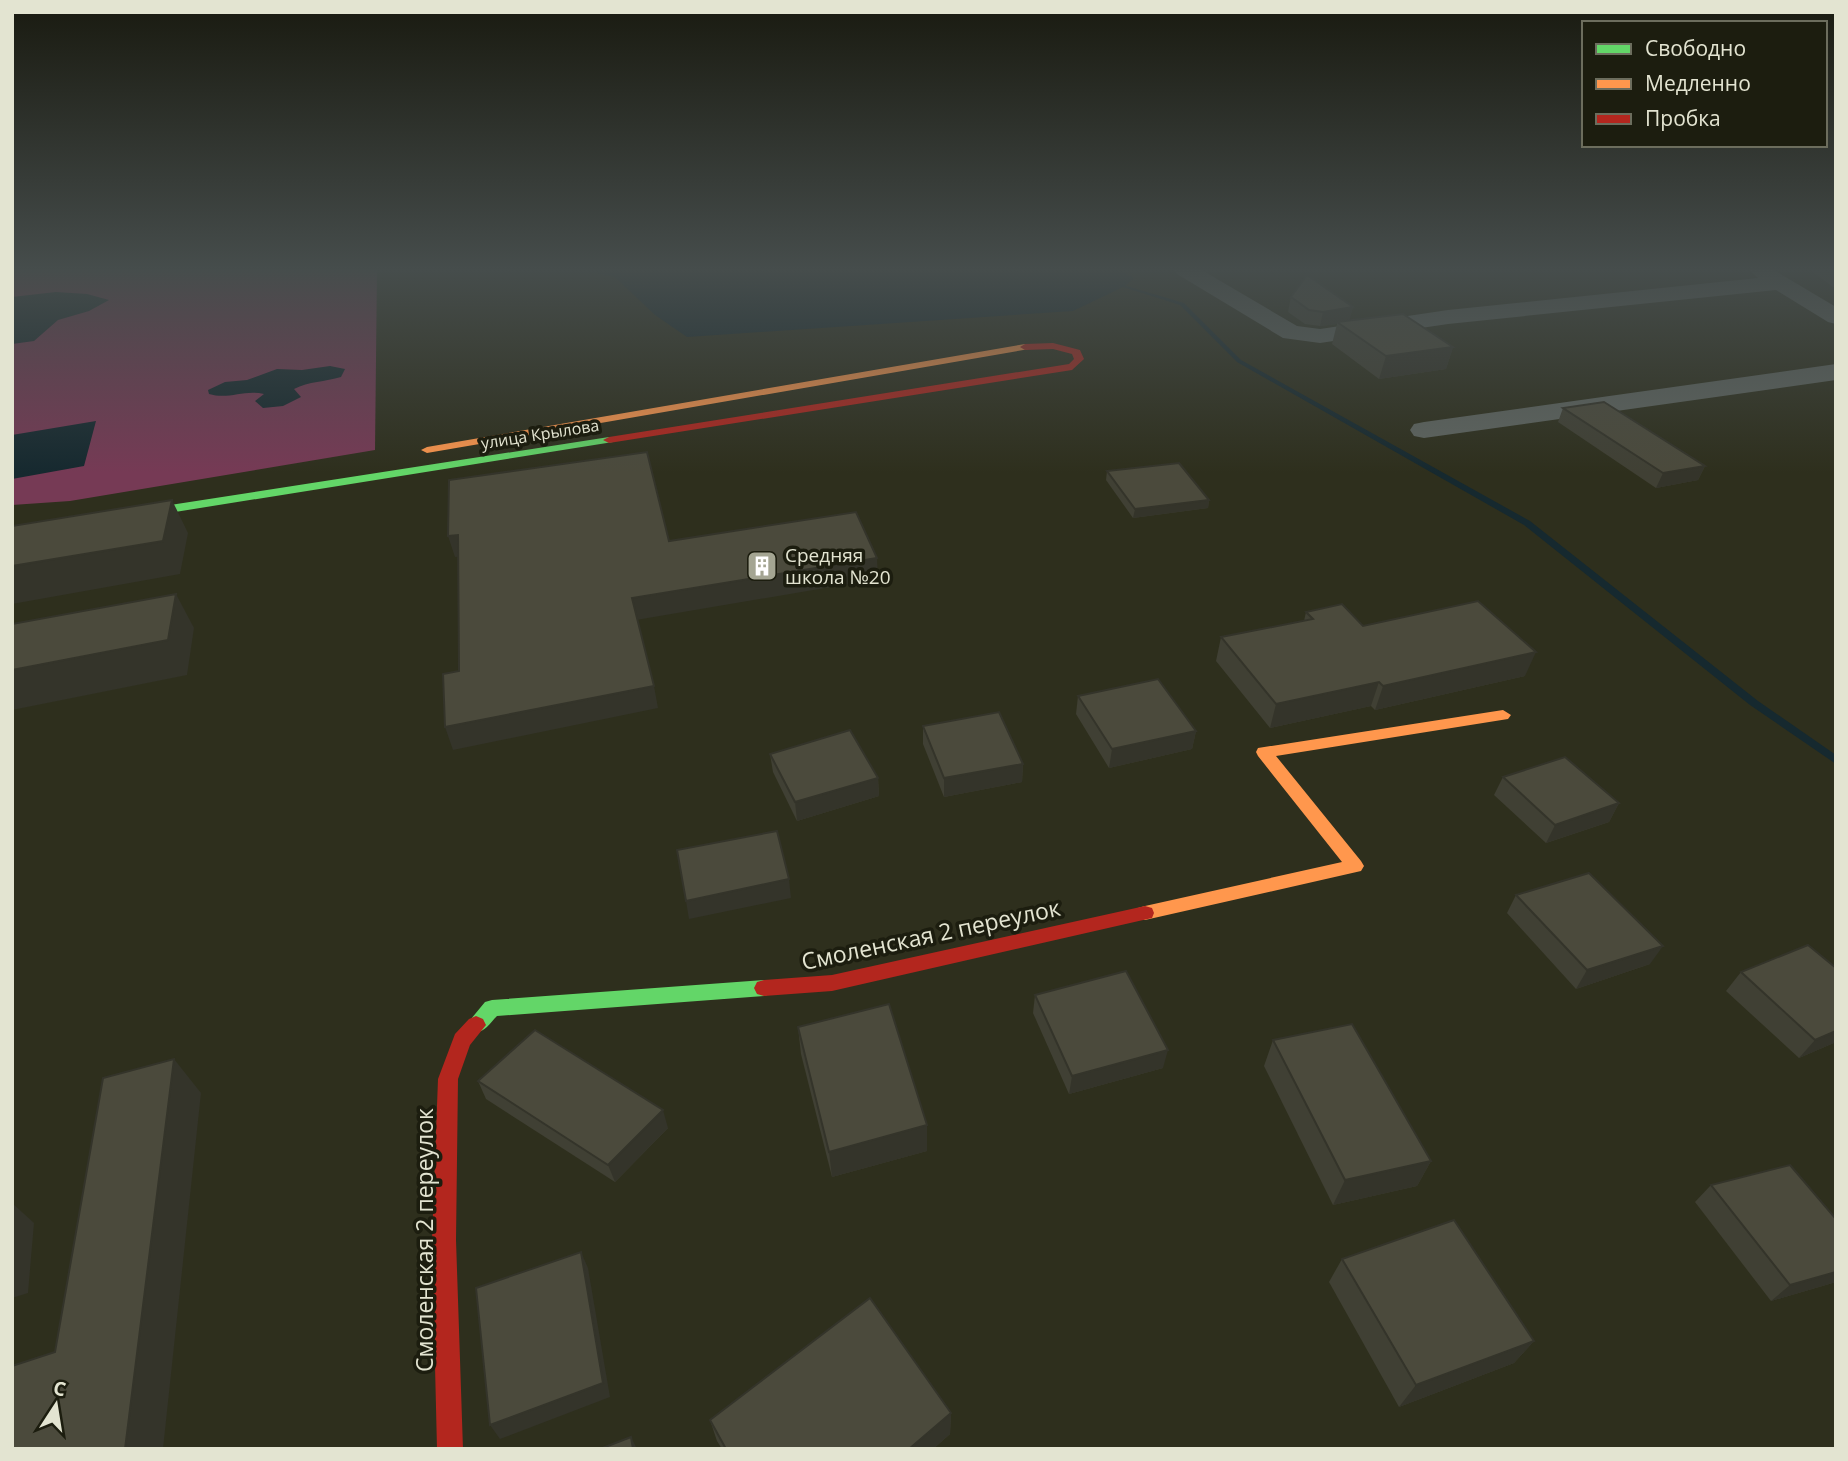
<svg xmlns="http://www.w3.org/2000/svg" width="1848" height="1461" font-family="'Open Sans',sans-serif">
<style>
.green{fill:#763a55}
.water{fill:#16292f}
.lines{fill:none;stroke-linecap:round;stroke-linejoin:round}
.stream{fill:#16292f;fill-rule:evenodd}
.street{fill:#5f6560;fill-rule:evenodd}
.fast{fill:#63d668;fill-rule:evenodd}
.slow{fill:#ff974d;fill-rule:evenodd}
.jam{fill:#b3261e;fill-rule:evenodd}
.wall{fill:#404034}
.shaded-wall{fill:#34342a}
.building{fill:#4b4a3c;stroke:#34342a;stroke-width:2}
.labels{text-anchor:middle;stroke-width:7;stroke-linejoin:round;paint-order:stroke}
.far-street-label{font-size:16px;fill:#e3e4d1;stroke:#1c1d0f}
.poi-label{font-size:19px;fill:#e3e4d1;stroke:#1c1d0f;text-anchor:start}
.near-street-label{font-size:23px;fill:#e3e4d1;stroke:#1c1d0f}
</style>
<rect width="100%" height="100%" fill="#2e2f1d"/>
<path class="green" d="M12 269H377L375 450 70 501 12 505Z"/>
<g class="water">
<path d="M578 269H1118L1134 278 1125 286 1073 311 687 337 655 315 615 277Z"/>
<path d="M56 292 87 294 109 300 89 311 58 320 34 341 12 344V297Z"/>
<path d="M330 366 345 369 341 377C325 382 309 381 294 389L301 397 283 406 263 408 255 401 264 394C244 389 229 400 209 394L208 390 225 382 247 380 277 369 302 370Z"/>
<path d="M96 421 84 466 12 479V435Z"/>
</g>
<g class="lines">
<path class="stream" d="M1123 285 1184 303 1241 360 1530 521 1758 701 1836 755V764L1750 705 1524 525 1237 362 1180 305 1123 287Z"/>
<g class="street">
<path d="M1174 269H1200L1297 326 1320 329 1448 310 1758 278 1749 269H1772L1836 307V324L1828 322 1776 290 1448 324 1320 343 1283 338 1177 274Z"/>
<path d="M1836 364V380L1424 438 1414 436 1410 430 1414 424 1424 422Z"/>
</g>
<g class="fast">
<path d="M609 437 615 440 613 442 125 520 119 516 125 512Z"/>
<path d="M764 980 771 982 774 988 771 994 764 996 497 1016C488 1025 483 1036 469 1031L466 1025 485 1002 492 1000Z"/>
</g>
<g class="slow">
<path d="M1025 344 1029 345V349L427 453 421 450 427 447Z"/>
<path d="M1503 710 1511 715 1508 719 1276 756 1361 861 1364 866 1361 871 1145 920 1138 918 1136 913 1138 908 1145 906 1342 862 1258 756 1256 752 1258 748Z"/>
</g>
<g class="jam">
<path d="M1053 343 1080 350 1084 359 1072 370 609 443 603 440 609 437 1069 364 1074 359 1072 354 1053 349 1025 350 1020 347 1025 344Z"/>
<path d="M1145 906 1152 908 1154 913 1152 918 832 991 764 996 757 994 754 988 757 982 764 980 832 975Z"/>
<path d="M476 1016 483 1019 486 1025 470 1045 458 1079 456 1240 463 1449H437L432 1240 438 1079 455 1034 469 1019Z"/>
</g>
</g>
<g class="wall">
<path d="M1809 269H1836V287H1833Z"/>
<path d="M1291 297 1353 307 1349 320 1453 347 1446 369 1379 379 1332 344 1337 324 1320 326 1305 324 1288 312Z"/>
<path d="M1563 408 1705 466 1698 480 1656 488 1558 422Z"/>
<path d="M1107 471 1209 500 1208 508 1133 518 1106 480Z"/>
<path d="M1306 612 1363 626 1525 676 1375 710 1371 706 1270 728 1216 661 1221 637 1304 621Z"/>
<path d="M1078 696 1196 731 1192 749 1109 768 1076 714Z"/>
<path d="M923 726 1023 764 1022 782 944 797 923 744Z"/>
<path d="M770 754 878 778 879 796 797 821 773 772Z"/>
<path d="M1503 777 1619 803 1609 822 1546 843 1494 795Z"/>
<path d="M1516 895 1650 964 1576 989 1507 913Z"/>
<path d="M1836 968V1042L1799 1058 1726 991 1741 972Z"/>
<path d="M1035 995 1163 1068 1069 1094 1033 1013Z"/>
<path d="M798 1027 927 1125V1151L832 1177 801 1054Z"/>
<path d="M1273 1040 1431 1161 1417 1186 1333 1205 1264 1066Z"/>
<path d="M478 1081 668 1128 615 1182 486 1099Z"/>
<path d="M1711 1185 1836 1219V1282L1771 1301 1695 1202Z"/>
<path d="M1342 1259 1534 1341 1514 1363 1399 1407 1329 1282Z"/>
<path d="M951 1413 950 1434 933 1449H722L717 1441 710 1420Z"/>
</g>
<g class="shaded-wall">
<path d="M1353 307 1349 322H1337V324L1320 326 1323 312Z"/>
<path d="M1453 347 1446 369 1379 379 1386 356Z"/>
<path d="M1705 466 1698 480 1656 488 1663 473Z"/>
<path d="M172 500 188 533 180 574 12 604V566Z"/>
<path d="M1209 500 1208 508 1133 518 1135 509Z"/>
<path d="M458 535 465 556 455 557 448 536Z"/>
<path d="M877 558 878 579 636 620 632 598Z"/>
<path d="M176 594 194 628 187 675 12 710V670Z"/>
<path d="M1536 652 1525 676 1375 710 1383 686Z"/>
<path d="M1379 682 1371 706 1270 728 1276 704Z"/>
<path d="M654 686 658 708 453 750 445 727Z"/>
<path d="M1196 731 1192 749 1109 768 1112 749Z"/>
<path d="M1023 764 1022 782 944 797V778Z"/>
<path d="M878 778 879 796 797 821 795 802Z"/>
<path d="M1619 803 1609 822 1546 843 1555 825Z"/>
<path d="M789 879 791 898 689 919 686 901Z"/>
<path d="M1663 946 1650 964 1576 989 1587 970Z"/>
<path d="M1836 1031V1042L1799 1058 1815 1040Z"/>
<path d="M1168 1050 1163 1068 1069 1094 1072 1076Z"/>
<path d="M174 1059 201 1093 163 1449H125Z"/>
<path d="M663 1110 668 1128 615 1182 608 1165Z"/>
<path d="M927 1125V1151L832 1177 829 1152Z"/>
<path d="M1431 1161 1417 1186 1333 1205 1345 1180Z"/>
<path d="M12 1203 34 1223 28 1293 12 1298Z"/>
<path d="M581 1252 588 1268 610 1397 500 1439 490 1425Z"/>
<path d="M1836 1272V1282L1771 1301 1790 1285Z"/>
<path d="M1534 1341 1514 1363 1399 1407 1416 1385Z"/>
<path d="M951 1413 950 1434 933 1449H909Z"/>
<path d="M631 1437 637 1449H633Z"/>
</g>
<g class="building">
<path d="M1307 275 1353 307 1323 312 1309 310 1291 297Z"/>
<path d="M1403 314 1453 347 1386 356 1337 322Z"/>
<path d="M1604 402 1705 466 1663 473 1563 408Z"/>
<path d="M647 452 669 541 856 512 877 558 632 598 654 686 445 727 443 674 459 671 458 535 448 536 449 480Z"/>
<path d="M1179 463 1209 500 1135 509 1107 471Z"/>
<path d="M172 500 163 541 12 566V526Z"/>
<path d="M176 594 168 640 12 670V624Z"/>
<path d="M1478 601 1536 652 1383 686 1379 682 1276 704 1221 637 1313 619 1306 612 1342 604 1363 626Z"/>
<path d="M1158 679 1196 731 1112 749 1078 696Z"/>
<path d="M999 712 1023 764 944 778 923 726Z"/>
<path d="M850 730 878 778 795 802 770 754Z"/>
<path d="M1565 757 1619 803 1555 825 1503 777Z"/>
<path d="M777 831 789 879 686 901 677 850Z"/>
<path d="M1589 873 1663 946 1587 970 1516 895Z"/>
<path d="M1808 945 1836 968V1031L1815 1040 1741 972Z"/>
<path d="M1126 971 1168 1050 1072 1076 1035 995Z"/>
<path d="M889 1004 927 1125 829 1152 798 1027Z"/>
<path d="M1352 1024 1431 1161 1345 1180 1273 1040Z"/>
<path d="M535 1030 663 1110 608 1165 478 1081Z"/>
<path d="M174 1059 125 1449H12V1366L55 1352 103 1078Z"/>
<path d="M1790 1165 1836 1219V1272L1790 1285 1711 1185Z"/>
<path d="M1454 1220 1534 1341 1416 1385 1342 1259Z"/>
<path d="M581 1252 603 1383 490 1425 476 1288Z"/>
<path d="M870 1298 951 1413 909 1449H726L710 1420Z"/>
<path d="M631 1437 633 1449H600Z"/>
</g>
<linearGradient id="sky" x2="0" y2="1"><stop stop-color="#191a10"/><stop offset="0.57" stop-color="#464d4c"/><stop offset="1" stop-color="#464d4c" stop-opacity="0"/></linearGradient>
<rect width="1848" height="473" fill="url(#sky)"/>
<defs>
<g id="building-square" transform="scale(1.575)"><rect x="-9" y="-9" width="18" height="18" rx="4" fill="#a4a592" stroke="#1c1d0f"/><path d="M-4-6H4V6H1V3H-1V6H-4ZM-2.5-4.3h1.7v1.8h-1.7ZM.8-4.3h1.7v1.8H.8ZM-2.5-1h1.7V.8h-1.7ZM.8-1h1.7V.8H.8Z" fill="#fff"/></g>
</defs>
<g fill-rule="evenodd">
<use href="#building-square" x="762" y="566"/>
</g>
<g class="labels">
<g class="far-street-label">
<text transform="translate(540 434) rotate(-9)" y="6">улица Крылова</text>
</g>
<g class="poi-label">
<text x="785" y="562">Средняя<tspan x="785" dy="22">школа №20</tspan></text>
</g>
<g class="near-street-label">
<text transform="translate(931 935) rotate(-12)" y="8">Смоленская 2 переулок</text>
<text transform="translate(425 1240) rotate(-90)" y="8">Смоленская 2 переулок</text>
</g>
</g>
<rect width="1848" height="1461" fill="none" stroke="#e3e4d1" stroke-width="28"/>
<rect x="1582" y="21" width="245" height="126" fill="#1c1d0f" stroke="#6c6d5d" stroke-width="2"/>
<rect x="1596" y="44" width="35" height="10" fill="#63d668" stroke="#6c6d5d" stroke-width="2"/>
<text x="1645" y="56" font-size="21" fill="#e3e4d1">Свободно</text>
<rect x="1596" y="79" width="35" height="10" fill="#ff974d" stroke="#6c6d5d" stroke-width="2"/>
<text x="1645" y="91" font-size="21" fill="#e3e4d1">Медленно</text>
<rect x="1596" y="114" width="35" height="10" fill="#b3261e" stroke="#6c6d5d" stroke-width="2"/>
<text x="1645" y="126" font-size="21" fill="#e3e4d1">Пробка</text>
<g transform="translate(56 1405) rotate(12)" stroke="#1c1d0f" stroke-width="5" paint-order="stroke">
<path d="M0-5L12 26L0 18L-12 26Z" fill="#e3e4d1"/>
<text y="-10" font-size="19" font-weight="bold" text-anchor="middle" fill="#e3e4d1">С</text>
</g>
</svg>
